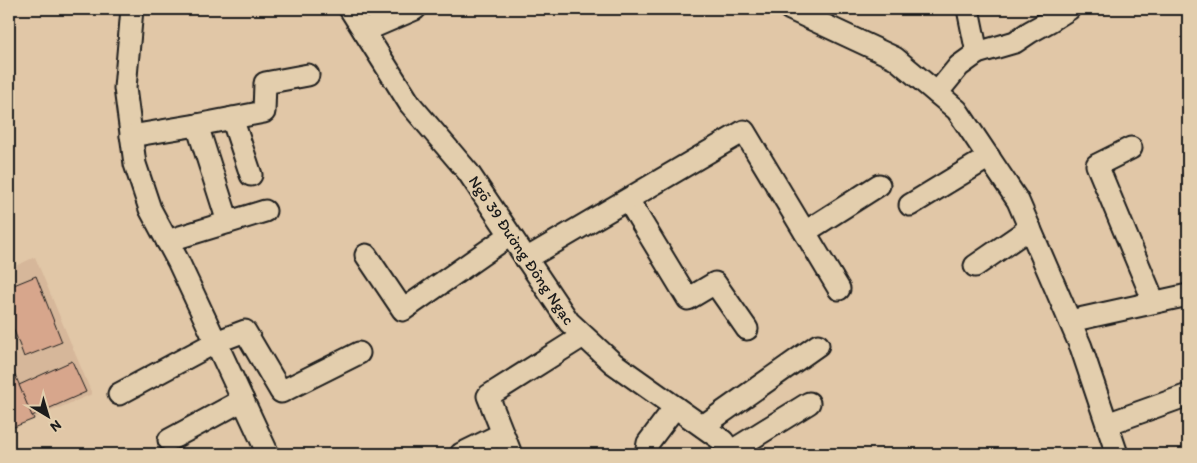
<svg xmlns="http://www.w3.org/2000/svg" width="1197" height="463" font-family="Itim,sans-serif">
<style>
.built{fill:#d6b79a}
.building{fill:#d7a68c;stroke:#1c1c1c}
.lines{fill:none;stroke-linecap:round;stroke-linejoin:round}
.minor-casing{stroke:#1c1c1c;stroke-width:25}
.minor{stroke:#e3cead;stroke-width:21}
.labels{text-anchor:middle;stroke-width:4.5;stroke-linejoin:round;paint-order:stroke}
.street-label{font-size:16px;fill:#1c1c1c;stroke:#e3cead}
</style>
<rect width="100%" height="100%" fill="#e1c7a7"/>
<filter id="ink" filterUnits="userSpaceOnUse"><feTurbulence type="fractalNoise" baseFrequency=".02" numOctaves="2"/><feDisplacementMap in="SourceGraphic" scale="10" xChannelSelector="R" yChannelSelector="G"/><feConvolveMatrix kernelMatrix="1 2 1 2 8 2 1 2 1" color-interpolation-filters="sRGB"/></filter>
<g filter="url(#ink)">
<path class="built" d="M35 257 92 394 9 429V269Z"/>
<g class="building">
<path d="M36 276 62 342 24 357 9 317V287Z"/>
<path d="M9 361 34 419 9 429Z"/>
<path d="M72 361 86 392 32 416 19 385Z"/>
</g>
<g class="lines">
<g class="minor-casing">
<g id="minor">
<path d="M132 9 125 88 135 164 150 209 178 261 268 454"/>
<path d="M350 9 410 104 468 172 569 322 613 363 723 441 732 454"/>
<path d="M790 9 895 58 957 110 1018 201 1081 347 1117 454"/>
<path d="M968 9 977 53"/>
<path d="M364 31 415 9"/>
<path d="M937 93 959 66 977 53 1015 42 1030 32 1050 21 1069 9"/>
<path d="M232 118 251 175"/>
<path d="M197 125 228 222"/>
<path d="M131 136 197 125 264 112 265 83 308 75"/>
<path d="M1131 148 1097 165 1154 302"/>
<path d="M628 200 688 299 715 283 747 329"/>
<path d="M910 205 989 157"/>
<path d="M805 232 879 185"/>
<path d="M167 241 265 211"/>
<path d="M366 255 403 310 510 235"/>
<path d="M526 259 744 131 839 289"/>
<path d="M975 266 1030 228"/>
<path d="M1070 321 1188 295"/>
<path d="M119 394 216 342 245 331 281 392 359 353"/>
<path d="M1107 424 1188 395"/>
<path d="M703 426 818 345"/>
<path d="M169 440 243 400"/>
<path d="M730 452 809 403"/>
<path d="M461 454 502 434"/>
<path d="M511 454 488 396 583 336"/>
<path d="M646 454 648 443 675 407"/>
</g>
</g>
<use href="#minor" class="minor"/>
</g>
</g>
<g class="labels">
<g class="street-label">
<text transform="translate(522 250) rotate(56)" y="6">Ngõ 39 Đường Đông Ngạc</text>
</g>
</g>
<rect width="1197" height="463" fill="none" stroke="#e3cead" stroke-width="30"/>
<rect x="15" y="15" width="1167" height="433" fill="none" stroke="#1c1c1c" stroke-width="2" filter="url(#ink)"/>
<g transform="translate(48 416) rotate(142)" stroke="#e3cead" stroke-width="4" paint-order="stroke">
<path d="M0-4L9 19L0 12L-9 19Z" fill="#1c1c1c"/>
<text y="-8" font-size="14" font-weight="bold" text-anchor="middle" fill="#1c1c1c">N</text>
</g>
</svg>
